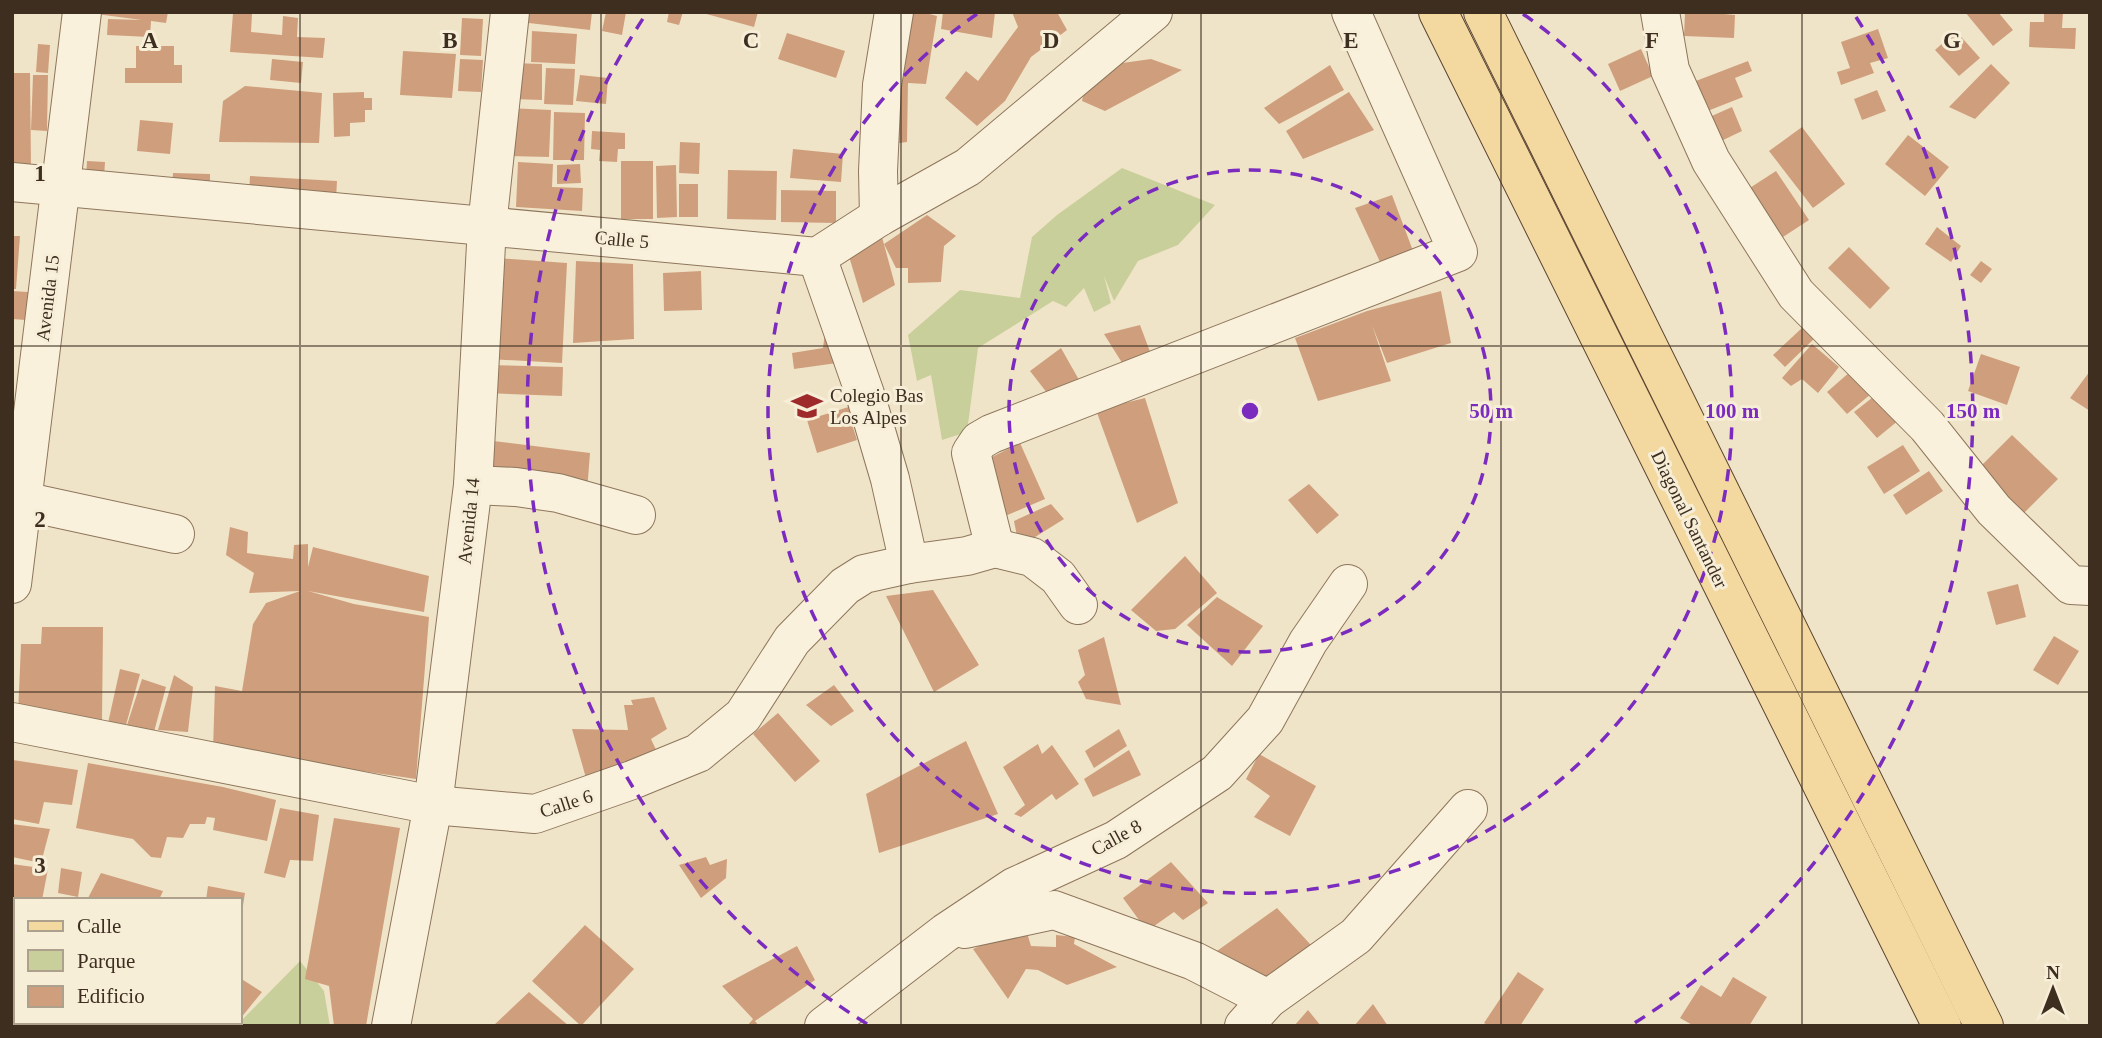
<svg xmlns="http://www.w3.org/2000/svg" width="2102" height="1038" font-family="Georgia,serif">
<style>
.green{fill:#c9cf9b}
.building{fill:#cf9f7d}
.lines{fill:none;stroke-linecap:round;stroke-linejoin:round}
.minor-casing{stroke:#8d765c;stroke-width:40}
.major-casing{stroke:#5b4430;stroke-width:40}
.minor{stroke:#faf1dc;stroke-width:38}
.major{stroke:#f3d9a0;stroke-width:38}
.grid{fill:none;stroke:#3d2e20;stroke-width:2;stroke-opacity:0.55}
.ring{fill:none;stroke:#7b2cbf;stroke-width:3.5;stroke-dasharray:12 9}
.labels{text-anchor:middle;stroke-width:6;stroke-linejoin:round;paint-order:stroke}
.street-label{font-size:19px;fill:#3d2e20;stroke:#f7eed8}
.poi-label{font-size:19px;fill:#3d2e20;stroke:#f7eed8;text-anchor:start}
.grid-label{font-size:23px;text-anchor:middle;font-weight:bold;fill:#3d2e20;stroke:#f7eed8;stroke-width:6;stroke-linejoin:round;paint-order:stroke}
.centre{fill:#7b2cbf;stroke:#f7eed8;stroke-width:3.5}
.ring-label{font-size:21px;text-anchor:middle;font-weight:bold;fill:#7b2cbf;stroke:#f7eed8;stroke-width:6;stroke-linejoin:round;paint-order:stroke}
</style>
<rect width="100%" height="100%" fill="#f0e4c8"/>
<g class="green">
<path d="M1122 168 1215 205 1178 245 1138 261 1114 301 1104 276 1111 303 1094 312 1084 288 1066 307 1053 301 978 348 967 432 942 440 931 375 917 381 908 335 960 290 1020 298 1032 237 1057 215Z"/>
<path d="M300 961 324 991 330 1026H236Z"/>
</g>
<g class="building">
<path d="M96 12H168L166 23 151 21 150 37 107 35 108 19 142 20 96 14Z"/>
<path d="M522 12H592L590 30 520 22Z"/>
<path d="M606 12H626L622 35 602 31Z"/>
<path d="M669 12H683L679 25 667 22Z"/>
<path d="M699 12H758L754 27Z"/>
<path d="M898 12H922L937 16 926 84 908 83 907 142 892 144Z"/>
<path d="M943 12H995L992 38 941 29Z"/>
<path d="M1012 12H1057L1067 30 1031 57 1005 101 977 126 945 98 966 71 978 81 1018 27Z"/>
<path d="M1685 12H1724V14L1735 15 1734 38 1684 36Z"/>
<path d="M1965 12H1998L2013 30 1993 46Z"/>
<path d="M2044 12H2063L2062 28H2076L2075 49 2029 47 2030 22H2044Z"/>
<path d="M233 13 252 14 251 32 282 35 283 16 298 18 297 37 325 38 323 58 230 52Z"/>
<path d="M462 18 483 19 481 56 460 55Z"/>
<path d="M1878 29 1888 58 1870 63 1874 73 1841 85 1837 72 1850 68 1841 42Z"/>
<path d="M532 31 577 34 575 64 531 62Z"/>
<path d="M1956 31 1980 58 1959 76 1935 50Z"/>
<path d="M787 33 845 51 836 78 778 59Z"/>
<path d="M38 44 50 45 48 73 36 72Z"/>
<path d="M136 46H174V65H182V83H125V68H136Z"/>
<path d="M1641 49 1653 76 1620 91 1608 64Z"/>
<path d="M403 51 456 54 452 98 400 95Z"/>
<path d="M272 59 303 62 301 83 270 80Z"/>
<path d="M460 59 483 60 481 92 458 91Z"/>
<path d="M1151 59 1182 70 1105 111 1082 101 1087 78 1108 65Z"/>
<path d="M1748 61 1752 71 1735 78 1743 97 1700 114 1688 84Z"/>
<path d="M513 63 542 64V100L512 99Z"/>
<path d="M1991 64 2010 83 1975 119 1949 107Z"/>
<path d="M1330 65 1344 90 1279 124 1264 108Z"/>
<path d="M546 68 575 69 573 105 544 104Z"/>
<path d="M14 73H30L31 167 12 168Z"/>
<path d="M33 75H48L47 131 31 130Z"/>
<path d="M580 75 608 78 606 104 576 101Z"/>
<path d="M245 86 322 93 319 143 219 142 223 101Z"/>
<path d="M1877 90 1886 111 1862 120 1854 99Z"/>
<path d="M364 92V98H372V110H365V122L350 123V136L334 137 333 93Z"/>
<path d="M1349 92 1374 130 1303 159 1286 131Z"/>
<path d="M1732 107 1742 131 1717 143 1705 119Z"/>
<path d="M506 108 551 110 549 157 503 156Z"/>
<path d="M554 112 585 113 584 160H553Z"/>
<path d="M140 120 173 123 170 154 137 151Z"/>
<path d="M1802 127 1845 184 1813 208 1769 151Z"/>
<path d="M592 131 625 133V149H618L617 162 599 161 600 150 591 149Z"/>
<path d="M1908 135 1949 167 1925 196 1885 164Z"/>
<path d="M680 142 700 143 699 174 679 173Z"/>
<path d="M793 149 843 154 841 182 790 178Z"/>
<path d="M87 161 105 162 104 177 86 176Z"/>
<rect x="621" y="161" width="32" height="58"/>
<path d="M518 162 553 164 552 187 583 188 582 211 516 207Z"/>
<path d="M580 164 581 183 557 184V165Z"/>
<path d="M676 165 677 217 657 218 656 166Z"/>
<path d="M728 170 777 171 776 220 727 219Z"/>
<path d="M1776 171 1809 220 1774 243 1742 193Z"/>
<path d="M173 173 210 174V189L172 188Z"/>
<path d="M250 176 337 181 336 199 249 194Z"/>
<rect x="679" y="184" width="19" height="33"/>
<path d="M781 190 836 191V223L781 222Z"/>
<path d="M1392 195 1418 264 1387 277 1355 208Z"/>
<path d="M927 215 956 236 944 246 941 282 908 283V268H896L884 244Z"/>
<path d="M1937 227 1961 246 1951 262 1925 244Z"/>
<path d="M12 236H20L16 289H12Z"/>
<path d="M882 237 895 285 863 303 848 253Z"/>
<path d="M1849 247 1890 288 1870 309 1828 268Z"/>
<path d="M497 258 567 263 562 363 489 359Z"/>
<path d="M576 261 633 264 634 339 573 343Z"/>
<path d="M1981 261 1992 269 1981 283 1970 275Z"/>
<path d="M701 271 702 310 664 311 663 273Z"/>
<path d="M12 291 28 292 26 320 12 319Z"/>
<path d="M1441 291 1451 343 1387 363 1372 325 1391 381 1318 401 1295 338 1367 311Z"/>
<path d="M1140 325 1152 357 1124 366 1104 334Z"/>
<path d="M1802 328 1817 336 1785 367 1773 355Z"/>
<path d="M825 332 837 363 794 369 792 353 823 348Z"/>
<path d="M1812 344 1839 367 1818 393 1802 379 1791 386 1782 378Z"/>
<path d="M1061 348 1083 387 1051 398 1030 371Z"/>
<path d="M1981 354 2020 367 2007 405 1968 391Z"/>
<path d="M486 365 563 367 562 396 485 393Z"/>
<path d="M1851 371 1871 394 1847 414 1827 392Z"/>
<path d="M2090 371V411L2070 398Z"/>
<path d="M1877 394 1899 420 1877 438 1854 412Z"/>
<path d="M1145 398 1178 503 1137 523 1096 410Z"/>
<path d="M858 404 864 420 852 424 857 440 817 453 807 420Z"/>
<path d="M2012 435 2058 479 2019 518 1974 473Z"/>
<path d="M485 440 590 453 587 492 482 476Z"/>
<path d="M1020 443 1045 499 1003 517 988 459Z"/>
<path d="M1903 445 1920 471 1884 494 1867 467Z"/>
<path d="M1929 471 1943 491 1906 515 1893 495Z"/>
<path d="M1309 484 1339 515 1317 534 1288 500Z"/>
<path d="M1051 504 1064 519 1019 547 1014 521Z"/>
<path d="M230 527 248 532 247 553 293 559 294 545 308 544V567L313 547 429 576 424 612 308 591 354 604 429 617 416 779 213 749 215 686 242 691 253 624 266 603 300 591 249 593 254 573 226 555Z"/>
<path d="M1185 556 1217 593 1175 629 1156 631 1131 610Z"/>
<path d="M2018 584 2026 617 1996 625 1987 592Z"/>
<path d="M933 590 979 665 934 692 886 596Z"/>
<path d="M1217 597 1263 626 1232 666 1187 625Z"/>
<path d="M42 627H103L102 721 18 714 21 644H41Z"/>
<path d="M2054 636 2079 651 2058 685 2033 670Z"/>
<path d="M1104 637 1121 705 1086 699 1078 682 1085 675 1078 650Z"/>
<path d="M120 669 140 674 126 725 108 723Z"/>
<path d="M174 675 193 687 188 732 158 730Z"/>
<path d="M142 679 166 687 154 732 126 728Z"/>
<path d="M834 685 854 711 831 726 806 705Z"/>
<path d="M654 697 667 729 651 739 658 754 586 778 572 729 628 730 624 705H633L631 700Z"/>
<path d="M778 713 820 761 795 782 753 734Z"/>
<path d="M1119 729 1127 746 1094 768 1085 751Z"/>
<path d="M966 741 998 814 879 853 866 794Z"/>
<path d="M1038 744 1042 754 1052 745 1079 784 1056 800 1052 794 1021 817 1014 814 1025 805 1003 767Z"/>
<path d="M1129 750 1141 775 1093 797 1084 779Z"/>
<path d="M1259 754 1316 786 1290 836 1254 817 1270 796 1246 779Z"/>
<path d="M13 760 78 770 72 805 44 802 39 824 12 819Z"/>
<path d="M88 763 223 787 276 800 267 841 213 830 215 818 207 817 205 824H190L183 838 167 837 161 858 151 857 133 839 76 828Z"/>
<path d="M280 808 319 815 313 861 290 860 285 878 264 873Z"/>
<path d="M334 818 400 828 366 1026H334L329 986 305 979Z"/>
<path d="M12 824 50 829 41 863 12 857Z"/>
<path d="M706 857 710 865 727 859 726 878 701 898 679 865Z"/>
<path d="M1171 862 1208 903 1183 920 1174 912 1147 931 1123 898Z"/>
<path d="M12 864 48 869 42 900H16V907L12 906Z"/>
<path d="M61 868 82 872 78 897 58 893Z"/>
<path d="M101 873 163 891 159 900H87Z"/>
<path d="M208 886 245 893 241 918 240 900H206Z"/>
<path d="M1277 908 1321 956 1268 992 1210 956Z"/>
<path d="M585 925 634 969 581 1026 532 981Z"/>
<path d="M1025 926 1031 946 1056 947V935L1075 937 1074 944 1117 967 1067 985 1038 970 1026 969 1008 999 973 949Z"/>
<path d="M797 946 815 980 755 1021 759 1026H747L753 1019 722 986Z"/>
<path d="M13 954 16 955V993L12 992Z"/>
<path d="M1518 972 1544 989 1520 1026H1489L1484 1023Z"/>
<path d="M1733 977 1767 997 1749 1026H1694L1680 1018 1701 985 1721 997Z"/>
<path d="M240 978 262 992 240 1019Z"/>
<path d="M529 992 569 1026H493Z"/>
<path d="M1373 1004 1388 1026H1354Z"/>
<path d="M1308 1010 1321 1026H1294Z"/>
</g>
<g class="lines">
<g class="minor-casing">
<g id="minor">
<path d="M1660 12 1670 70 1711 161 1796 294 1927 426 1994 510 2071 585 2090 586"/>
<path d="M12 182 817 257 879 217 968 167 1153 12"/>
<path d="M879 217 878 171 882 85 894 12"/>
<path d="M817 257 865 394 890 479 909 564"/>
<path d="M473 485 516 487 558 493 636 515"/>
<path d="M23 501 175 534"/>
<path d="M995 548 971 453 979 441 991 434 1458 252 1351 12"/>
<path d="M995 548 1032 557 1058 577 1078 605"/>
<path d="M12 584 82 12"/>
<path d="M12 722 433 805 535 814 632 780 698 753 743 716 792 640 845 586 864 574 909 564 967 556 995 548"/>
<path d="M965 929 1054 910 1194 961 1268 999"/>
<path d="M391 1026 433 805 473 485 487 226 510 12"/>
<path d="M824 1026 945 933 1014 887 1116 840 1217 773 1265 720 1308 642 1348 584"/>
<path d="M1244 1026 1268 999 1356 936 1468 809"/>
</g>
</g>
<g class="major-casing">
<g id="major">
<path d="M1438 12 1942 1026"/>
<path d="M1483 12 1984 1026"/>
</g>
</g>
<use href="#minor" class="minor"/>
<use href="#major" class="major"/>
</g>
<path class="grid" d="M300 12V1026M601 12V1026M901 12V1026M1201 12V1026M1501 12V1026M1802 12V1026M12 346H2090M12 692H2090"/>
<g class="ring">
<circle cx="1250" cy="411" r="241"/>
<path d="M1523 14A482 482 0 1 1 977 14"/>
<path d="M867 1024A723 723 0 0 1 644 17M1856 17A723 723 0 0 1 1633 1024"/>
</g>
<defs>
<g id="school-bare" transform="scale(2.415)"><path d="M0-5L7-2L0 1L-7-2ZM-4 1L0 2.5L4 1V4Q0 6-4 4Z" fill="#9e2a2b" stroke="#f7eed8" stroke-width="2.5" paint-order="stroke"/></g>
</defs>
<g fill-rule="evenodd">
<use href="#school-bare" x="807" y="406"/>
</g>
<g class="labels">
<g class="street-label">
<text transform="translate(622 239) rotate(5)" y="7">Calle 5</text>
<text transform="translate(47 298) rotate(-83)" y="7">Avenida 15</text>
<text transform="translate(1690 519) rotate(64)" y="7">Diagonal Santander</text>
<text transform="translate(468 521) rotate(-84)" y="7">Avenida 14</text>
<text transform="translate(566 803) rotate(-18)" y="7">Calle 6</text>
<text transform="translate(1116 837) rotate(-29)" y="7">Calle 8</text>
</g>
<g class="poi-label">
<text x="830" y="402">Colegio Bas<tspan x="830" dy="22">Los Alpes</tspan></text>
</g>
</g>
<g class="grid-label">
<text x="150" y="48">A</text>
<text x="450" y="48">B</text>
<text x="751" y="48">C</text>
<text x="1051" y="48">D</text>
<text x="1351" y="48">E</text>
<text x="1652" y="48">F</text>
<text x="1952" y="48">G</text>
<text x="40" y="181">1</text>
<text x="40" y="527">2</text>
<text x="40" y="873">3</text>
</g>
<circle cx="1250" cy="411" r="10" class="centre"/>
<g class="ring-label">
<text x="1491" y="418">50 m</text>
<text x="1732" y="418">100 m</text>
<text x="1973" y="418">150 m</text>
</g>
<rect width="2102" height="1038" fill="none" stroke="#3d2e20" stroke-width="28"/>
<rect x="14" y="898" width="228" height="126" fill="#f7eed8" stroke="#ada18e" stroke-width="2"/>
<rect x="28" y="921" width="35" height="10" fill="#f3d9a0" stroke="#ada18e" stroke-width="2"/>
<text x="77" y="933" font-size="21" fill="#3d2e20">Calle</text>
<rect x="28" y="950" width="35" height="21" fill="#c9cf9b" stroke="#ada18e" stroke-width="2"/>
<text x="77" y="968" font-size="21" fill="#3d2e20">Parque</text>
<rect x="28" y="986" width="35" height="21" fill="#cf9f7d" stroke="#ada18e" stroke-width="2"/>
<text x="77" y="1003" font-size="21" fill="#3d2e20">Edificio</text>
<g transform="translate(2053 989)" stroke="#f7eed8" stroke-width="5" paint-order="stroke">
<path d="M0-5L12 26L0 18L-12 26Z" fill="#3d2e20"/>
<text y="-10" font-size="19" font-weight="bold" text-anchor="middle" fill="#3d2e20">N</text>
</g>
</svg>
